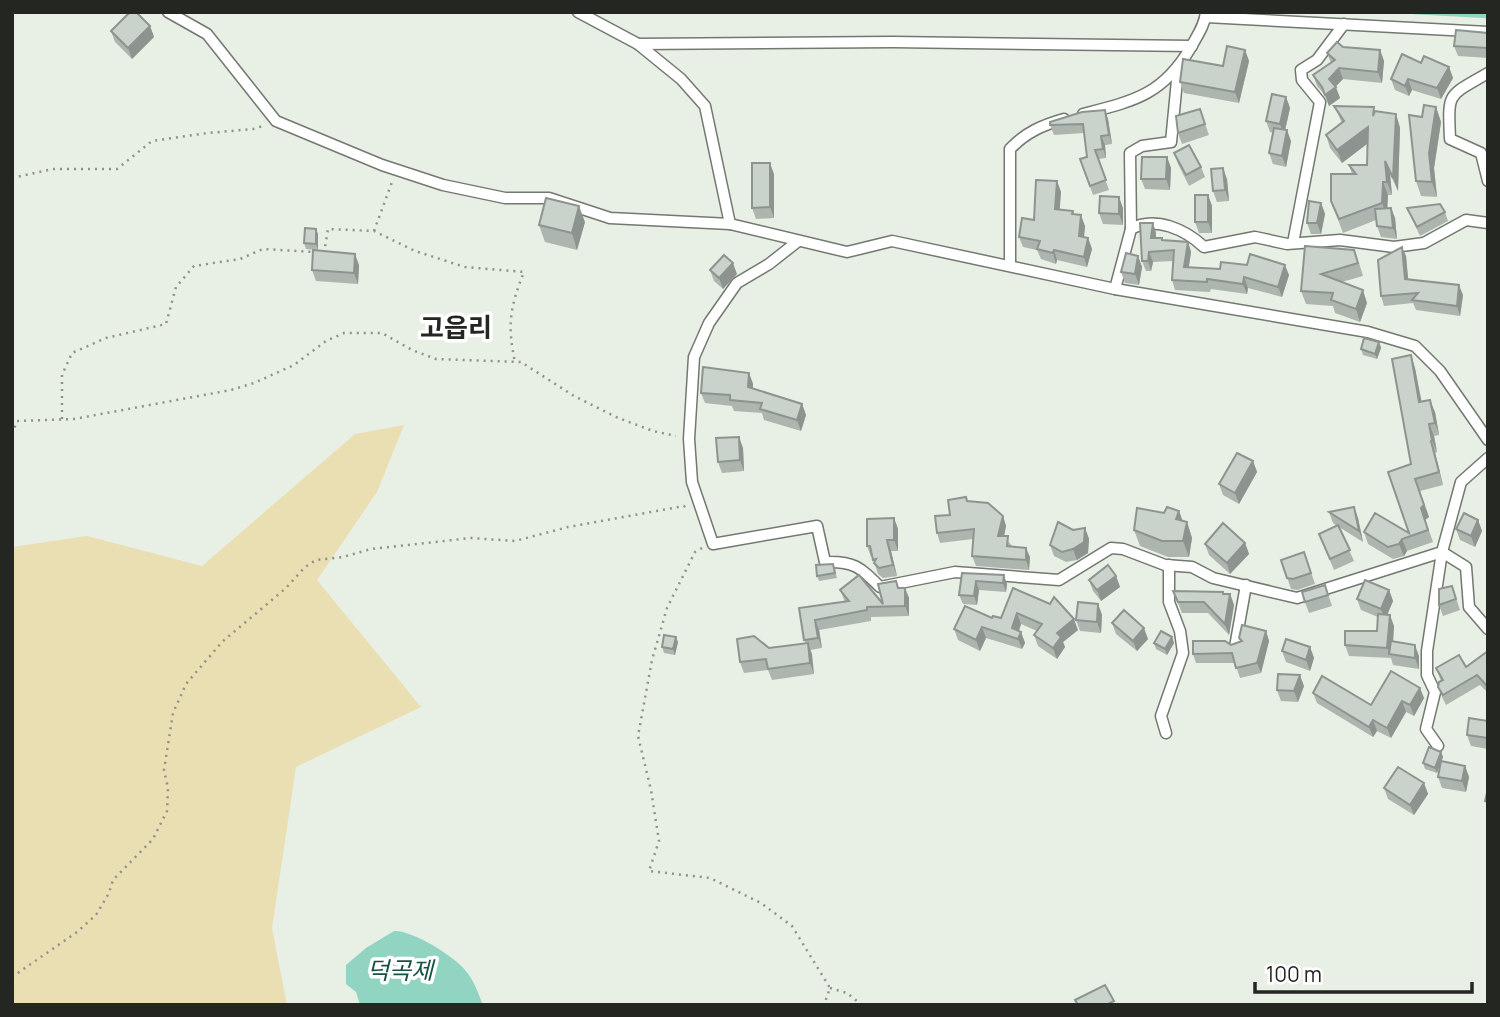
<svg xmlns="http://www.w3.org/2000/svg" width="1500" height="1017" font-family="Manrope,'Noto Sans KR',sans-serif">
<style>
.green{fill:#eadfb3}
.water{fill:#91d4c2}
.lines{fill:none;stroke-linecap:round;stroke-linejoin:round}
.stream{stroke:#91d4c2;stroke-width:4.5}
.street-casing{stroke:#737870;stroke-width:13}
.path{stroke:#8e928b;stroke-width:2.5;stroke-dasharray:2 5;stroke-linecap:butt}
.street{stroke:#fff;stroke-width:10}
.wall{fill:#adb5af}
.shaded-wall{fill:#8d948f}
.building{fill:#c9d3cc;stroke:#8d948f;stroke-width:2}
.labels{text-anchor:middle;dominant-baseline:central;stroke-width:7;stroke-linejoin:round;paint-order:stroke}
.water-label{font-size:24px;font-style:italic;fill:#185043;stroke:#fff}
.quarter-label{font-size:26px;font-weight:bold;fill:#242622;stroke:#fff}
</style>
<rect width="100%" height="100%" fill="#e8efe5"/>
<polygon class="green" points="404,425 377,492 317,580 421,707 296,767 272,928 287,1005 12,1005 12,547 87,536 202,566 355,434"/>
<path class="water" d="M394 931C412 930 454 956 465 970 474 980 478 993 483 1005H360L356 992 346 984V965L366 948Z"/>
<g class="lines">
<polyline class="stream" points="1414,12 1488,16"/>
<defs>
<g id="street">
<polyline points="168,12 207,34 276,121 382,165 443,185 505,198 549,198 610,218 730,224"/>
<polyline points="578,12 638,44 681,79 705,106 730,224 847,252 892,241 1115,289 1368,332 1415,346 1440,371 1488,440"/>
<polyline points="1206,17 1488,32"/>
<polyline points="638,44 893,42 1192,46"/>
<path d="M1488 73C1447 97 1448 91 1450 139L1481 153 1488 181"/>
<path d="M1083 114C1134 101 1163 95 1191 47 1197 36 1205 25 1206 12"/>
<polyline points="1131,229 1130,153 1142,146 1171,142 1178,70"/>
<path d="M797 242 769 264 737 283 709 323 694 357 689 439 692 482 713 544 817 526 825 562C854 561 860 567 880 587L955 572 1059 580 1111 548 1123 549 1165 565 1192 567 1213 578 1297 598 1442 552 1461 482 1488 458"/>
<polyline points="1293,243 1320,102 1302,80 1301,70 1317,60 1344,24"/>
<path d="M1010 265V149C1026 132 1043 125 1064 119"/>
<path d="M1115 289 1131 229C1155 215 1186 230 1204 247L1255 237 1287 244 1340 240 1394 247 1424 243 1466 220 1488 223"/>
<polyline points="1235,647 1246,585"/>
<polyline points="1166,733 1161,716 1183,653 1180,631 1169,602 1169,565"/>
<polyline points="1438,746 1426,729 1435,692 1427,675 1427,651 1442,552 1466,567 1469,607 1488,629"/>
</g>
</defs>
<use href="#street" class="street-casing"/>
<g class="path">
<polyline points="12,178 53,169 117,169 152,141 208,133 253,129 263,126"/>
<polyline points="374,231 392,182"/>
<path d="M324 253 328 229 374 231 415 251 465 267 524 272C510 307 507 325 515 362"/>
<polyline points="62,419 62,375 72,353 106,338 166,324 176,287 194,266 240,259 263,249 314,252"/>
<polyline points="12,434 17,421 74,419 231,390 254,383 294,365 326,341 344,333 382,333 412,350 436,359 521,362 574,396 616,417 653,431 676,436"/>
<polyline points="702,548 695,552 667,608 652,660 638,736 651,790 659,841 649,871 710,878 761,903 792,926 830,988 824,1005"/>
<polyline points="12,977 77,932 96,915 109,893 113,880 153,839 167,811 168,788 164,770 173,713 186,684 222,642 286,588 305,567 316,560 343,557 371,549 471,538 515,541 568,527 684,506 688,511"/>
<polyline points="830,988 847,993 862,1005"/>
</g>
<use href="#street" class="street"/>
</g>
<g class="wall">
<polygon points="150,26 154,37 132,59 115,42 111,31"/>
<polygon points="1488,33 1488,58 1458,56 1454,46"/>
<polygon points="1343,47 1380,50 1384,61 1382,83 1343,79 1335,87 1340,98 1329,106 1325,95 1317,86 1313,75 1331,63 1327,53"/>
<polygon points="1245,50 1249,61 1239,103 1184,93 1180,82 1223,66"/>
<polygon points="1421,63 1449,67 1453,78 1441,99 1412,90 1409,96 1395,90 1391,79"/>
<polygon points="1286,97 1290,108 1285,130 1291,141 1286,167 1273,164 1269,153 1273,133 1270,132 1266,121"/>
<polygon points="1334,106 1396,114 1400,128 1398,191 1390,174 1392,195 1388,195 1387,208 1391,208 1395,218 1397,239 1381,237 1377,226 1376,220 1343,233 1331,201 1352,174 1349,165 1367,165 1367,144 1342,163 1330,148 1326,135 1342,123"/>
<polygon points="1436,107 1441,122 1434,168 1437,197 1421,196 1416,181 1422,117"/>
<polygon points="1200,109 1209,135 1182,144 1178,133"/>
<polygon points="1108,119 1112,144 1105,145 1106,158 1098,159 1109,190 1093,195 1080,159 1087,157 1084,133 1054,135 1050,125"/>
<polygon points="1174,153 1201,167 1205,177 1189,186 1178,164"/>
<polygon points="1167,157 1171,168 1170,190 1145,189 1141,179"/>
<polygon points="774,174 774,218 756,219 752,208"/>
<polygon points="1227,179 1229,201 1217,202 1213,191"/>
<polygon points="1057,181 1061,192 1059,209 1073,211 1074,214 1085,226 1084,237 1088,238 1092,249 1087,267 1057,260 1056,264 1041,259 1037,250 1023,247 1019,237 1034,220"/>
<polygon points="1208,195 1212,206 1212,233 1199,233 1195,222"/>
<polygon points="1321,203 1325,214 1321,234 1311,234 1307,223"/>
<polygon points="1123,208 1123,225 1103,224 1099,213"/>
<polygon points="1407,208 1445,212 1448,221 1420,236"/>
<polygon points="585,222 577,250 545,242 539,225"/>
<polygon points="1153,223 1156,233 1156,238 1162,238 1163,240 1188,242 1191,252 1189,267 1289,275 1282,297 1248,288 1247,294 1211,289 1210,292 1175,290 1172,280 1173,261 1153,262 1151,271 1146,271 1142,261"/>
<polygon points="316,229 318,234 318,250 306,249 304,243"/>
<polygon points="1305,246 1359,263 1363,276 1342,282 1367,303 1360,322 1335,313 1333,306 1306,304 1301,291"/>
<polygon points="1138,256 1142,267 1139,285 1125,283 1121,272"/>
<polygon points="1406,256 1408,279 1463,295 1460,316 1416,310 1413,303 1384,306 1381,296"/>
<polygon points="359,265 358,284 316,281 312,270"/>
<polygon points="710,270 737,274 723,289 714,281"/>
<polygon points="1379,342 1381,348 1377,359 1363,355 1361,349"/>
<polygon points="1411,355 1415,368 1421,402 1435,412 1439,435 1434,436 1437,452 1435,453 1443,485 1420,491 1429,517 1425,520 1433,542 1407,551 1404,556 1393,559 1368,544 1364,532 1409,533 1411,464"/>
<polygon points="749,373 753,384 753,389 802,404 806,415 801,431 764,420 762,413 734,411 732,406 705,403 701,393"/>
<polygon points="743,448 744,471 722,473 718,462"/>
<polygon points="1253,461 1257,472 1239,504 1223,495 1219,484"/>
<polygon points="966,497 967,501 1003,516 1006,526 1004,536 1012,546 1030,557 1029,570 976,566 972,556 973,539 940,543 937,533 950,515"/>
<polygon points="1354,507 1358,518 1363,542 1339,527 1354,561 1334,570 1319,534 1337,526 1333,523 1329,512"/>
<polygon points="1179,511 1182,520 1187,522 1192,538 1189,557 1168,557 1140,546 1134,530"/>
<polygon points="894,518 898,529 898,551 891,551 897,576 883,578 878,574 872,556 871,557 867,546"/>
<polygon points="1478,520 1482,531 1475,547 1460,540 1456,529"/>
<polygon points="1085,528 1089,539 1088,553 1077,560 1066,562 1054,556 1050,545 1073,530"/>
<polygon points="1245,543 1249,554 1230,574 1209,555 1205,544"/>
<polygon points="1304,552 1315,584 1297,590 1291,589 1281,560"/>
<polygon points="835,570 837,578 819,581 817,576"/>
<polygon points="962,573 1007,584 1006,592 979,590 977,605 963,604 959,595"/>
<polygon points="1116,576 1120,587 1101,601 1093,591 1089,580"/>
<polygon points="896,581 899,588 905,588 909,598 909,616 871,617 871,621 819,630 822,648 810,650 814,674 772,680 768,670 744,673 740,662 769,648 805,643 799,608 845,602 840,590 883,604"/>
<polygon points="1325,585 1332,606 1309,613 1305,602"/>
<polygon points="1452,586 1460,610 1443,616 1439,605"/>
<polygon points="1013,588 1078,630 1063,642 1065,647 1057,659 1038,646 1034,635 1037,631 1021,624 1019,631 1021,632 1025,643 1022,649 986,638 980,651 958,640 954,629 992,618 1001,618"/>
<polygon points="1389,590 1393,601 1387,615 1394,626 1393,642 1419,656 1419,669 1393,665 1391,658 1349,656 1345,645 1377,631 1378,617 1361,610 1357,599"/>
<polygon points="1173,591 1223,592 1224,594 1230,594 1234,605 1229,635 1208,613 1182,613"/>
<polygon points="1098,604 1102,615 1101,633 1080,631 1076,620"/>
<polygon points="1112,623 1148,639 1137,651 1116,634"/>
<polygon points="1266,631 1269,641 1261,673 1240,678 1235,663 1196,663 1193,654 1231,645 1240,641 1239,638"/>
<polygon points="1172,637 1174,643 1167,655 1156,649 1154,643"/>
<polygon points="678,642 675,655 664,653 662,647"/>
<polygon points="1310,647 1314,658 1310,671 1286,662 1282,651"/>
<polygon points="1488,651 1488,693 1480,685 1446,705 1442,697 1438,687 1441,681 1436,668 1466,667"/>
<polygon points="1304,686 1298,702 1281,701 1277,690"/>
<polygon points="1313,693 1371,705 1424,698 1414,716 1406,712 1391,738 1377,731 1373,737 1317,703"/>
<polygon points="1488,721 1488,749 1471,746 1467,735"/>
<polygon points="1441,752 1443,757 1441,762 1465,766 1469,777 1466,792 1442,788 1438,777 1440,764 1437,773 1425,769 1423,763"/>
<polygon points="1424,783 1428,794 1414,815 1388,799 1384,788"/>
</g>
<g class="shaded-wall">
<polygon points="150,26 154,37 132,59 128,48"/>
<polygon points="1245,50 1249,61 1239,103 1235,92"/>
<polygon points="1380,50 1384,61 1382,83 1378,72"/>
<polygon points="1449,67 1453,78 1441,99 1437,88"/>
<polygon points="1339,68 1343,79 1334,88 1336,87 1340,98 1329,106 1325,95 1329,79"/>
<polygon points="1408,79 1412,90 1409,96 1405,86"/>
<polygon points="1286,97 1290,108 1284,135 1280,124"/>
<polygon points="1436,107 1441,122 1434,168 1437,197 1432,182 1429,153"/>
<polygon points="1105,110 1108,119 1112,144 1109,135"/>
<polygon points="1396,114 1400,128 1398,191 1393,178"/>
<polygon points="1368,127 1372,140 1342,163 1337,150"/>
<polygon points="1287,130 1291,141 1286,167 1282,156"/>
<polygon points="1101,136 1105,145 1106,158 1103,149"/>
<polygon points="1167,157 1171,168 1170,190 1166,179"/>
<polygon points="1385,161 1390,174 1392,195 1387,182"/>
<polygon points="770,163 774,174 774,218 770,207"/>
<polygon points="1223,168 1227,179 1229,201 1225,190"/>
<polygon points="1057,181 1061,192 1059,219 1055,209"/>
<polygon points="1383,182 1388,195 1387,216 1382,203"/>
<polygon points="1208,195 1212,206 1212,233 1208,222"/>
<polygon points="1119,197 1123,208 1123,225 1119,214"/>
<polygon points="1321,203 1325,214 1321,234 1317,223"/>
<polygon points="579,206 585,222 577,250 572,233"/>
<polygon points="1391,208 1395,218 1397,239 1393,228"/>
<polygon points="1081,215 1085,226 1083,247 1079,236"/>
<polygon points="1153,223 1156,233 1154,248 1151,238"/>
<polygon points="316,229 318,234 318,250 316,244"/>
<polygon points="1088,238 1092,249 1087,267 1084,257"/>
<polygon points="1188,242 1191,252 1187,277 1184,267"/>
<polygon points="1402,247 1406,256 1409,288 1405,279"/>
<polygon points="1054,250 1057,260 1056,264 1053,253"/>
<polygon points="1149,252 1153,262 1151,271 1148,261"/>
<polygon points="355,254 359,265 358,284 354,273"/>
<polygon points="1138,256 1142,267 1139,285 1135,274"/>
<polygon points="733,263 737,274 723,289 719,278"/>
<polygon points="1285,265 1289,275 1282,297 1278,287"/>
<polygon points="1244,277 1248,288 1247,294 1243,284"/>
<polygon points="1459,285 1463,295 1460,316 1457,306"/>
<polygon points="1363,290 1367,303 1360,322 1356,309"/>
<polygon points="1379,342 1381,348 1377,359 1375,354"/>
<polygon points="1411,355 1415,368 1424,414 1419,402"/>
<polygon points="749,373 753,384 752,398 748,387"/>
<polygon points="1430,400 1435,412 1439,435 1435,423"/>
<polygon points="802,404 806,415 801,431 797,420"/>
<polygon points="1429,424 1434,436 1437,452 1432,440"/>
<polygon points="739,437 743,448 744,471 740,460"/>
<polygon points="1431,441 1435,453 1443,485 1439,472"/>
<polygon points="1253,461 1257,472 1239,504 1235,493"/>
<polygon points="1415,479 1429,517 1425,520 1433,542 1421,508"/>
<polygon points="1354,507 1358,518 1363,542 1359,531"/>
<polygon points="1179,511 1185,527 1176,519"/>
<polygon points="1003,516 1006,526 1002,546 998,536"/>
<polygon points="894,518 898,529 898,551 894,540"/>
<polygon points="1478,520 1482,531 1475,547 1471,536"/>
<polygon points="1187,522 1192,538 1189,557 1183,541"/>
<polygon points="1085,528 1089,539 1088,553 1077,560 1073,549"/>
<polygon points="1402,539 1407,551 1404,556 1399,544"/>
<polygon points="887,540 891,551 897,576 893,565"/>
<polygon points="1245,543 1249,554 1230,574 1227,563"/>
<polygon points="1026,548 1030,557 1029,570 1026,560"/>
<polygon points="1004,575 1007,584 1006,592 1003,583"/>
<polygon points="1116,576 1120,587 1101,601 1097,590"/>
<polygon points="976,581 979,590 977,605 974,596"/>
<polygon points="905,588 909,598 909,616 905,606"/>
<polygon points="1389,590 1393,601 1385,620 1381,609"/>
<polygon points="1230,594 1234,605 1229,635 1225,624"/>
<polygon points="1098,604 1102,615 1101,633 1097,622"/>
<polygon points="1017,613 1021,624 1016,639 1012,628"/>
<polygon points="1390,615 1394,626 1392,655 1390,654 1387,648"/>
<polygon points="1074,619 1078,630 1063,642 1065,647 1057,659 1053,648 1057,633"/>
<polygon points="815,620 819,630 822,648 818,638"/>
<polygon points="982,627 986,638 980,651 976,640"/>
<polygon points="1144,628 1148,639 1137,651 1133,641"/>
<polygon points="1266,631 1269,641 1261,673 1257,663"/>
<polygon points="1021,632 1025,643 1022,649 1018,639"/>
<polygon points="676,637 678,642 675,655 673,649"/>
<polygon points="1172,637 1174,643 1167,655 1165,649"/>
<polygon points="808,643 812,654 814,674 810,663"/>
<polygon points="1415,645 1419,656 1419,669 1415,658"/>
<polygon points="1310,647 1314,658 1310,671 1306,660"/>
<polygon points="1300,675 1304,686 1298,702 1294,691"/>
<polygon points="1420,688 1424,698 1414,716 1410,705"/>
<polygon points="1402,701 1406,712 1391,738 1387,728"/>
<polygon points="1373,720 1377,731 1373,737 1369,727"/>
<polygon points="1441,752 1443,757 1437,773 1435,768"/>
<polygon points="1465,766 1469,777 1466,792 1462,781"/>
<polygon points="1424,783 1428,794 1414,815 1410,805"/>
</g>
<g class="building">
<polygon points="130,12 136,12 150,26 128,48 111,31"/>
<polygon points="1456,30 1488,33 1488,48 1454,46"/>
<polygon points="1337,42 1343,47 1380,50 1378,72 1339,68 1329,79 1336,87 1325,95 1322,87 1313,75 1335,60 1327,53"/>
<polygon points="1227,46 1245,50 1235,92 1180,82 1183,59 1223,66"/>
<polygon points="1402,54 1421,63 1424,56 1449,67 1437,88 1408,79 1405,86 1391,79"/>
<polygon points="1272,94 1286,97 1280,124 1266,121"/>
<polygon points="1424,105 1436,107 1429,153 1432,182 1416,181 1409,115 1422,117"/>
<polygon points="1334,106 1374,107 1373,116 1375,111 1396,114 1393,178 1385,161 1387,182 1383,182 1382,203 1339,219 1331,201 1331,174 1356,174 1349,165 1367,165 1368,127 1337,150 1326,135 1344,121"/>
<polygon points="1200,109 1205,124 1178,133 1176,116"/>
<polygon points="1105,110 1109,135 1101,136 1103,149 1095,150 1106,180 1090,186 1080,159 1087,157 1083,124 1050,125 1050,122 1082,112"/>
<polygon points="1274,128 1287,130 1282,156 1269,153"/>
<polygon points="1189,145 1201,167 1186,175 1174,153"/>
<polygon points="1142,157 1167,157 1166,179 1141,179"/>
<polygon points="752,163 770,163 770,207 752,208"/>
<polygon points="1223,168 1225,190 1213,191 1211,169"/>
<polygon points="1036,180 1057,181 1055,209 1073,211 1072,214 1081,215 1079,236 1088,238 1084,257 1054,250 1053,253 1037,249 1040,241 1019,237 1022,218 1034,220"/>
<rect x="1195" y="195" width="13" height="27"/>
<polygon points="1100,196 1119,197 1119,214 1099,213"/>
<polygon points="546,198 579,206 572,233 539,225"/>
<polygon points="1309,201 1321,203 1317,223 1307,223"/>
<polygon points="1440,204 1445,212 1417,227 1407,208"/>
<polygon points="1391,208 1393,228 1377,226 1375,209"/>
<polygon points="1140,223 1153,223 1151,238 1162,238 1162,240 1188,242 1184,267 1220,269 1221,262 1247,265 1250,254 1285,265 1278,287 1244,277 1243,284 1207,279 1207,282 1172,280 1174,250 1149,252 1148,261 1142,261"/>
<polygon points="305,228 316,229 316,244 304,243"/>
<polygon points="1305,246 1354,250 1358,263 1321,274 1363,290 1356,309 1331,300 1333,293 1301,291"/>
<polygon points="1402,247 1405,279 1459,285 1457,306 1412,300 1418,293 1381,296 1378,260"/>
<polygon points="313,250 355,254 354,273 312,270"/>
<polygon points="1126,253 1138,256 1135,274 1121,272"/>
<polygon points="724,255 733,263 719,278 710,270"/>
<polygon points="1364,338 1379,342 1375,354 1361,349"/>
<polygon points="1411,355 1419,402 1430,400 1435,423 1429,424 1432,440 1431,441 1439,472 1415,479 1424,505 1421,508 1428,530 1402,539 1399,544 1388,547 1364,532 1375,513 1409,533 1388,472 1411,464 1392,359"/>
<polygon points="703,367 749,373 748,387 802,404 797,420 760,409 762,403 730,400 730,395 701,393"/>
<polygon points="739,437 740,460 718,462 716,438"/>
<polygon points="1237,453 1253,461 1235,493 1219,484"/>
<polygon points="966,497 967,501 988,503 1003,516 998,536 1008,536 1007,546 1026,548 1026,560 972,556 974,529 937,533 935,516 950,515 948,500"/>
<polygon points="1167,507 1179,511 1176,519 1187,522 1183,541 1162,541 1134,530 1137,508 1164,513"/>
<polygon points="1354,507 1359,531 1329,512"/>
<polygon points="1464,513 1478,520 1471,536 1456,529"/>
<polygon points="894,518 894,540 887,540 893,565 879,568 874,563 876,559 873,560 870,546 867,546 867,519"/>
<polygon points="1058,522 1073,530 1085,528 1084,542 1073,549 1062,552 1050,545"/>
<polygon points="1223,523 1245,543 1227,563 1205,544"/>
<polygon points="1338,525 1350,550 1330,559 1319,534"/>
<polygon points="1304,552 1311,573 1293,579 1287,578 1281,560"/>
<polygon points="833,564 835,573 817,576 816,565"/>
<polygon points="1108,565 1116,576 1097,590 1089,580"/>
<polygon points="962,573 1004,575 1003,583 976,581 974,596 959,595"/>
<polygon points="859,575 883,604 878,584 896,581 898,588 905,588 905,606 867,607 867,610 815,620 818,638 804,640 799,608 849,601 840,590"/>
<polygon points="1365,580 1389,590 1381,609 1357,599"/>
<polygon points="1325,585 1328,595 1305,602 1302,592"/>
<polygon points="1452,586 1456,599 1439,605 1439,589"/>
<polygon points="1013,588 1050,604 1054,597 1074,619 1057,633 1061,637 1053,648 1034,635 1042,624 1017,613 1012,628 1021,632 1018,639 982,627 976,640 954,629 965,606 992,618 993,616 1001,618"/>
<polygon points="1173,591 1223,592 1223,594 1230,594 1225,624 1204,602 1178,602"/>
<polygon points="1078,602 1098,604 1097,622 1076,620"/>
<polygon points="1124,610 1144,628 1133,641 1112,623"/>
<polygon points="1378,614 1390,615 1387,648 1345,645 1345,631 1377,631"/>
<polygon points="1242,625 1266,631 1257,663 1236,668 1232,653 1193,654 1193,641 1225,641 1231,645 1242,641 1239,638"/>
<polygon points="1161,631 1172,637 1165,649 1154,643"/>
<polygon points="664,635 676,637 673,649 662,647"/>
<polygon points="754,636 769,648 808,643 810,663 768,669 766,659 740,662 737,639"/>
<polygon points="1286,639 1310,647 1306,660 1282,651"/>
<polygon points="1391,641 1415,645 1415,658 1389,654"/>
<polygon points="1488,651 1488,687 1477,675 1443,695 1438,687 1439,682 1443,680 1436,668 1459,655 1466,667"/>
<polygon points="1391,671 1420,688 1410,705 1402,701 1387,728 1373,720 1369,727 1313,693 1322,676 1371,705"/>
<polygon points="1278,674 1300,675 1294,691 1277,690"/>
<polygon points="1469,718 1488,721 1488,738 1467,735"/>
<polygon points="1429,747 1441,752 1435,768 1423,763"/>
<polygon points="1441,761 1465,766 1462,781 1438,777"/>
<polygon points="1398,767 1424,783 1410,805 1384,788"/>
<polygon points="1488,789 1488,802 1485,801"/>
<polygon points="1105,985 1114,1001 1106,1005 1078,1005 1075,1000"/>
</g>
<g class="labels">
<g class="water-label">
<text x="400" y="969">덕곡제</text>
</g>
<g class="quarter-label">
<text x="456" y="327">고읍리</text>
</g>
</g>
<rect width="1500" height="1017" fill="none" stroke="#242622" stroke-width="28"/>
<path d="M1255 982v10h217v-10" fill="none" stroke="#242622" stroke-width="3.5"/>
<text x="1266" y="982" font-size="21" fill="#242622" stroke="#ffffff" stroke-width="5" paint-order="stroke">100 m</text>
</svg>
